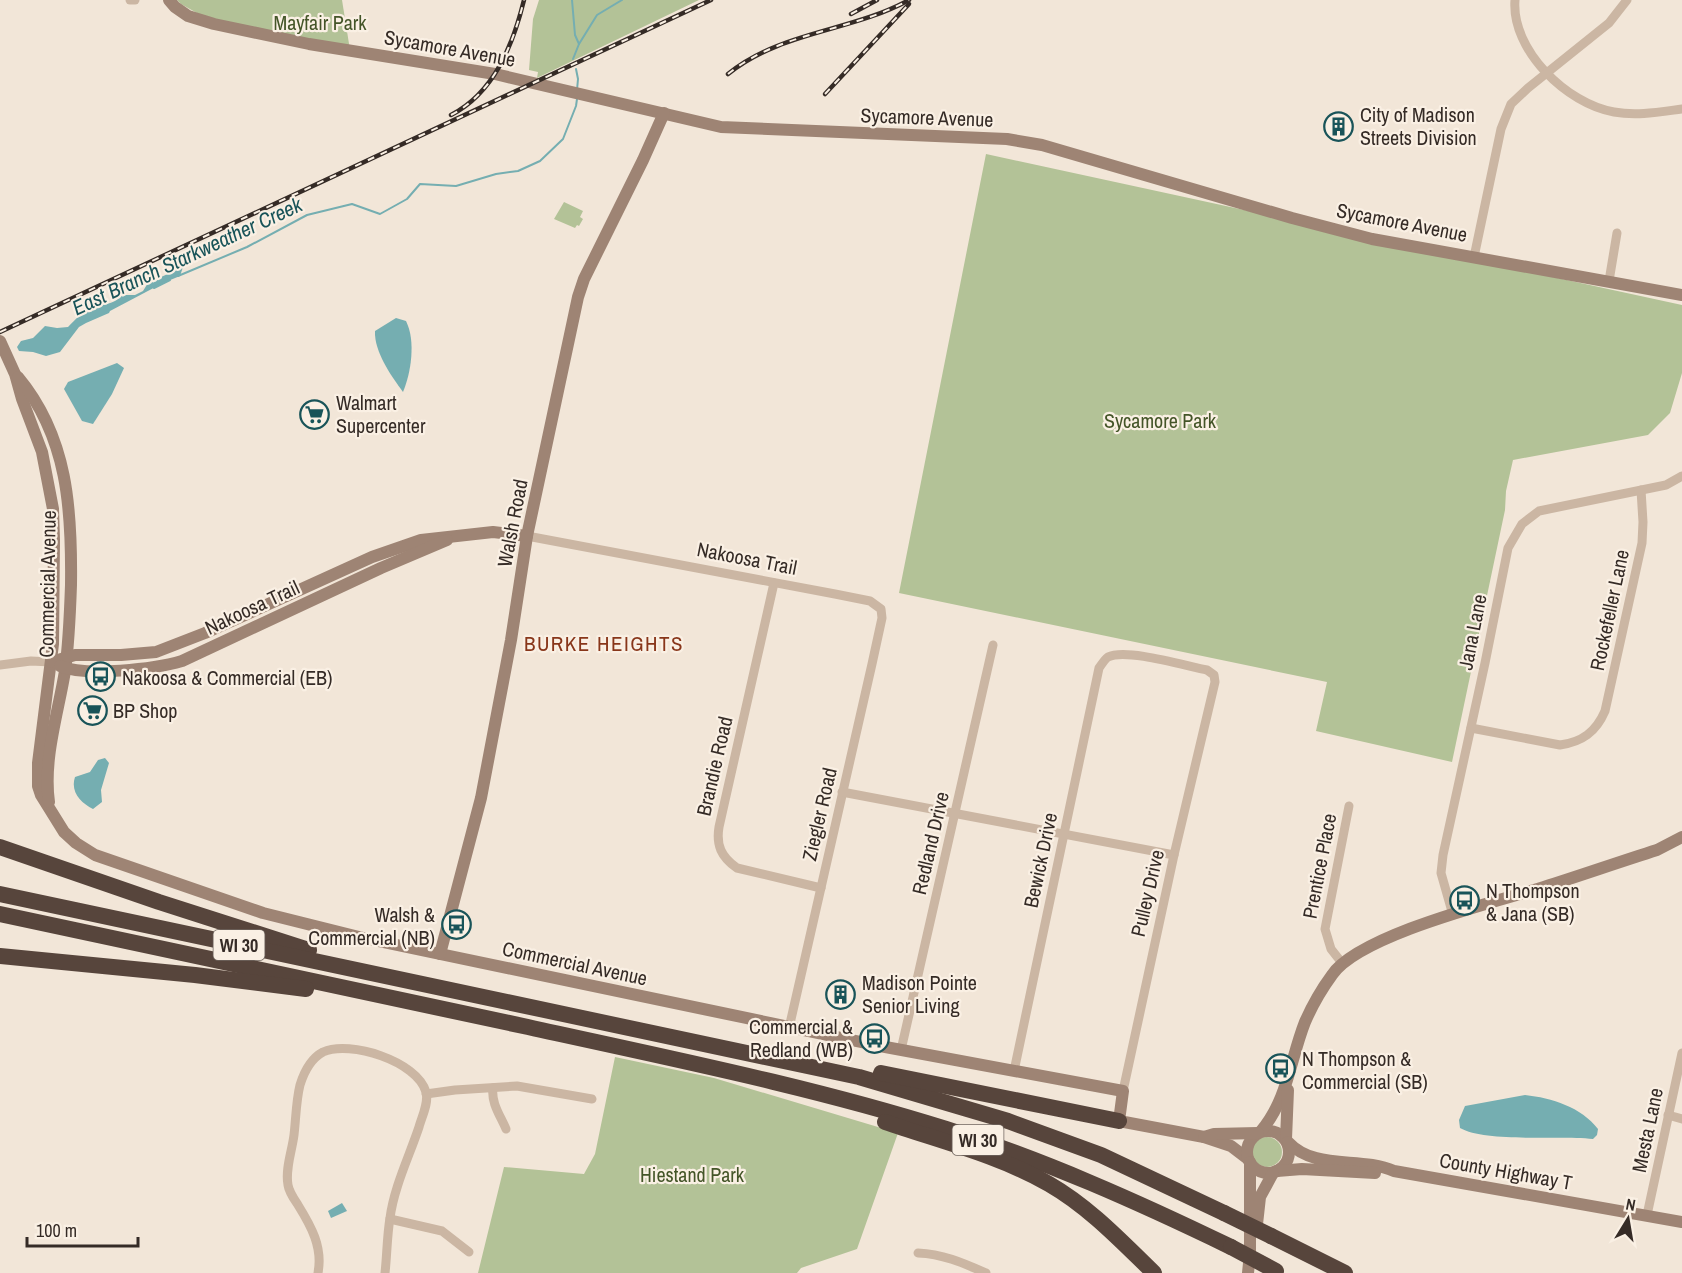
<svg xmlns="http://www.w3.org/2000/svg" width="1682" height="1273" font-family="'Archivo Narrow',sans-serif">
<style>
.green{fill:#b3c297}
.water{fill:#75aeb1}
.lines{fill:none;stroke-linecap:round;stroke-linejoin:round}
.stream{stroke:#75aeb1;stroke-width:2}
.street{stroke:#cbb6a3;stroke-width:9}
.secondary{stroke:#9e8474;stroke-width:12}
.highway{stroke:#57453c;stroke-width:16}
.rail-casing{stroke:#352b26;stroke-width:4.5}
.rail{stroke:#faf0e4;stroke-width:2;stroke-dasharray:7;stroke-linecap:butt}
.highway-bridge{stroke:#57453c;stroke-width:16}
.labels{text-anchor:middle;dominant-baseline:central;stroke-width:4.5;stroke-linejoin:round;paint-order:stroke}
.shield{fill:#faf0e4;stroke:#70665f;stroke-width:1.5}
.shield-label{font-size:18px;font-weight:bold;fill:#352b26}
.park-label{font-size:20px;fill:#445528;stroke:#faf0e4}
.street-label{font-size:20px;fill:#352b26;stroke:#faf0e4}
.poi-label{font-size:20px;fill:#352b26;stroke:#faf0e4;text-anchor:start}
.water-label{font-size:21px;font-style:italic;fill:#195459;stroke:#faf0e4}
.neighbourhood-label{font-size:21px;letter-spacing:1.5px;fill:#88361a;stroke:#faf0e4}
</style>
<rect width="100%" height="100%" fill="#f2e6d8"/>
<g class="green">
<polygon points="177,0 342,0 350,50 204,17 181,4"/>
<polygon points="539,0 699,0 537,78 538,72 529,70 533,19"/>
<polygon points="986,154 1682,305 1682,373 1670,413 1648,435 1513,460 1506,491 1505,510 1452,762 1316,731 1327,682 899,593"/>
<polygon points="564,202 583,211 580,217 583,219 579,226 577,225 575,228 554,219"/>
<polygon points="615,1057 714,1078 898,1133 857,1249 801,1268 797,1273 478,1273 504,1167 584,1174 595,1154"/>
<circle cx="1267" cy="1152" r="15"/>
</g>
<g class="water">
<path d="M183 267 180 276 163 283 110 311 109 313 86 323 79 327 60 352 46 356 33 352 19 351 17 347 21 341 33 338 45 326 57 328 68 327C76 319 82 312 91 308 105 302 111 307 122 295H135L143 291 148 283Z"/>
<path d="M396 318 406 321C416 341 411 373 403 392 392 377 374 352 375 331Z"/>
<polygon points="117,363 124,368 112,394 93,424 82,421 64,389 68,382"/>
<path d="M105 758 109 763 101 790 102 802 93 809C81 803 70 792 75 777L90 772 98 760Z"/>
<path d="M1525 1095C1552 1098 1581 1107 1598 1129L1597 1135 1593 1139C1560 1135 1486 1143 1460 1128L1459 1120 1465 1106Z"/>
<polygon points="342,1203 347,1211 331,1218 328,1211"/>
</g>
<g class="lines">
<g class="stream">
<polyline points="572,0 575,35 579,44"/>
<polyline points="573,59 579,44 597,15 622,0"/>
<polyline points="576,69 578,79 577,90"/>
<polyline points="178,276 247,247 307,215 352,204 380,214 407,199 420,184 456,186 496,174 518,171 540,161 563,139 576,106 577,99"/>
<polyline points="154,288 170,280"/>
</g>
<g class="street">
<polyline points="130,0 135,0"/>
<path d="M1515 0C1511 50 1567 104 1614 112 1637 116 1659 112 1682 109"/>
<polyline points="1474,257 1501,129 1511,104 1528,88 1609,23 1627,0"/>
<polyline points="1609,281 1617,233"/>
<polyline points="527,536 835,594 870,601 881,609 882,618 872,664 789,1028"/>
<path d="M774 583 719 827C716 845 721 857 737 868L821 888"/>
<polyline points="0,665 31,661 51,662"/>
<path d="M1471 728 1560 745C1582 742 1596 732 1605 711L1642 543 1643 522 1641 490"/>
<polyline points="842,792 1174,855"/>
<polyline points="1453,915 1441,873 1443,855 1485,663 1508,548 1522,524 1539,511 1666,485 1682,476"/>
<polyline points="1342,963 1331,949 1325,929 1349,806"/>
<polyline points="901,1050 993,645"/>
<path d="M1014 1071 1099 668C1102 664 1104 660 1108 657 1126 648 1186 666 1207 670L1214 675 1215 682 1174 855 1123 1091"/>
<path d="M493 1088C491 1103 500 1115 506 1129"/>
<polyline points="426,1094 455,1090 517,1086 592,1099"/>
<polyline points="1668,1115 1682,1119"/>
<polyline points="1647,1215 1682,1053"/>
<polyline points="390,1219 442,1231 469,1252"/>
<path d="M918 1253C943 1254 963 1263 986 1273"/>
<path d="M318 1273C323 1247 311 1226 298 1205 294 1199 289 1192 288 1185 285 1169 292 1151 294 1135 296 1118 296 1101 300 1085 304 1072 310 1059 323 1052 350 1040 417 1061 426 1092 429 1103 422 1116 419 1127 409 1157 394 1187 390 1218 387 1236 387 1255 385 1273"/>
</g>
<g class="secondary">
<polyline points="169,0 175,7 188,16 214,24 309,44 495,74 721,127 1007,139 1042,145 1292,218 1372,239 1682,295"/>
<polyline points="0,341 15,374 22,399 42,452 53,509 54,540 53,644 38,763 38,786 41,795 64,832 76,843 95,855 263,913 359,937 880,1046 1123,1091 1119,1121 1204,1137 1231,1146 1248,1159"/>
<path d="M18 377C68 437 72 510 71 585 70 614 69 642 65 671 58 714 43 759 49 802"/>
<polyline points="51,662 75,655 121,655 156,652 205,633 372,557 421,540 493,532 527,536"/>
<path d="M60 666C86 677 155 669 182 661L381 568 447 540"/>
<polyline points="440,954 481,798 511,640 527,536 578,297 584,279 643,160 664,113"/>
<circle cx="1268" cy="1152" r="21"/>
<path d="M1261 1131C1288 1099 1290 1060 1305 1022 1312 1006 1321 990 1332 975 1359 935 1495 902 1544 887 1582 875 1619 862 1657 850L1682 837"/>
<polyline points="1204,1137 1214,1134 1258,1133"/>
<polyline points="1286,1139 1288,1090"/>
<path d="M1288 1142C1315 1171 1360 1156 1394 1171L1682 1222"/>
<polyline points="1277,1171 1302,1169 1375,1173"/>
<polyline points="1257,1224 1260,1197 1273,1173"/>
<polyline points="1248,1273 1250,1253 1250,1162"/>
</g>
<g class="highway">
<polyline points="0,847 159,902 309,950"/>
<polyline points="0,894 859,1077 1008,1121 1101,1155 1224,1213"/>
<path d="M0 914C176 950 352 988 528 1027 668 1058 809 1086 946 1129 1044 1160 1138 1202 1231 1247"/>
<polyline points="0,956 195,975 306,989"/>
<polyline points="881,1073 1119,1121"/>
<path d="M885 1122C940 1141 998 1155 1049 1184 1089 1207 1121 1241 1154 1273"/>
<polyline points="1271,1236 1345,1273"/>
</g>
<defs>
<g id="rail">
<polyline points="851,14 877,0"/>
<path d="M728 74C781 31 851 32 909 0"/>
<polyline points="825,94 909,4"/>
<path d="M451 115C494 93 513 45 524 0"/>
<polyline points="0,332 711,0"/>
</g>
</defs>
<use href="#rail" class="rail-casing"/>
<use href="#rail" class="rail"/>
<g class="highway-bridge">
<polyline points="1224,1213 1271,1236"/>
<polyline points="1231,1247 1276,1271"/>
</g>
</g>
<defs>
<symbol id="building-ring" viewBox="-11 -11 22 22"><circle r="9.5" fill="#faf0e4" stroke="#195459" stroke-width="1.5"/><path d="M-4-6H4V6H1V3H-1V6H-4ZM-2.5-4.3h1.7v1.8h-1.7ZM.8-4.3h1.7v1.8H.8ZM-2.5-1h1.7V.8h-1.7ZM.8-1h1.7V.8H.8Z" fill="#195459"/></symbol>
<symbol id="supermarket-ring" viewBox="-11 -11 22 22"><circle r="9.5" fill="#faf0e4" stroke="#195459" stroke-width="1.5"/><path d="M-6-5.5h2.5l.6 2H6L4.5 2H-2.5L-4.4-4H-6ZM-1.5 3.2a1.3 1.3 0 1 0 .1 0ZM3 3.2a1.3 1.3 0 1 0 .1 0Z" fill="#195459"/></symbol>
<symbol id="bus-ring" viewBox="-11 -11 22 22"><circle r="9.5" fill="#faf0e4" stroke="#195459" stroke-width="1.5"/><path d="M-5-6H5V4H4V6H2V4H-2V6H-4V4H-5ZM-3.5-4V0h7V-4ZM-3.5 1.2v1.5H-2V1.2ZM2 1.2v1.5H3.5V1.2Z" fill="#195459"/></symbol>
</defs>
<g fill-rule="evenodd">
<use href="#building-ring" x="1322" y="110" width="33" height="33"/>
<use href="#supermarket-ring" x="298" y="398" width="33" height="33"/>
<use href="#bus-ring" x="84" y="660" width="33" height="33"/>
<use href="#supermarket-ring" x="76" y="694" width="33" height="33"/>
<use href="#bus-ring" x="1448" y="884" width="33" height="33"/>
<use href="#bus-ring" x="440" y="908" width="33" height="33"/>
<use href="#building-ring" x="824" y="978" width="33" height="33"/>
<use href="#bus-ring" x="858" y="1022" width="33" height="33"/>
<use href="#bus-ring" x="1264" y="1052" width="33" height="33"/>
</g>
<g class="labels">
<g class="shield">
<rect x="213.5" y="930" width="51" height="30" rx="4.5"/>
<rect x="952.5" y="1125" width="51" height="30" rx="4.5"/>
</g>
<g class="shield-label">
<text x="239" y="945">WI 30</text>
<text x="978" y="1140">WI 30</text>
</g>
<g class="park-label">
<text x="320" y="22">Mayfair Park</text>
<text x="1160" y="420">Sycamore Park</text>
<text x="692" y="1174">Hiestand Park</text>
</g>
<g class="street-label">
<text transform="translate(450 48) rotate(10)">Sycamore Avenue</text>
<text transform="translate(927 117) rotate(2)">Sycamore Avenue</text>
<text transform="translate(1402 222) rotate(11)">Sycamore Avenue</text>
<text transform="translate(512 523) rotate(-79)">Walsh Road</text>
<text transform="translate(747 558) rotate(11)">Nakoosa Trail</text>
<text transform="translate(47 584) rotate(-89)">Commercial Avenue</text>
<text transform="translate(252 607) rotate(-25)">Nakoosa Trail</text>
<text transform="translate(1609 610) rotate(-78)">Rockefeller Lane</text>
<text transform="translate(1472 632) rotate(-79)">Jana Lane</text>
<text transform="translate(714 766) rotate(-77)">Brandie Road</text>
<text transform="translate(819 814) rotate(-77)">Ziegler Road</text>
<text transform="translate(930 843) rotate(-77)">Redland Drive</text>
<text transform="translate(1040 860) rotate(-78)">Bewick Drive</text>
<text transform="translate(1319 866) rotate(-79)">Prentice Place</text>
<text transform="translate(1147 893) rotate(-77)">Pulley Drive</text>
<text transform="translate(575 963) rotate(12)">Commercial Avenue</text>
<text transform="translate(1647 1130) rotate(-78)">Mesta Lane</text>
<text transform="translate(1506 1171) rotate(10)">County Highway T</text>
</g>
<g class="poi-label">
<text x="1360" y="114">City of Madison<tspan x="1360" dy="23">Streets Division</tspan></text>
<text x="336" y="402">Walmart<tspan x="336" dy="23">Supercenter</tspan></text>
<text x="122" y="677">Nakoosa &amp; Commercial (EB)</text>
<text x="113" y="710">BP Shop</text>
<text x="1486" y="890">N Thompson<tspan x="1486" dy="23">&amp; Jana (SB)</tspan></text>
<text x="435" y="914" text-anchor="end">Walsh &amp;<tspan x="435" dy="23">Commercial (NB)</tspan></text>
<text x="862" y="982">Madison Pointe<tspan x="862" dy="23">Senior Living</tspan></text>
<text x="853" y="1026" text-anchor="end">Commercial &amp;<tspan x="853" dy="23">Redland (WB)</tspan></text>
<text x="1302" y="1058">N Thompson &amp;<tspan x="1302" dy="23">Commercial (SB)</tspan></text>
</g>
<g class="water-label">
<text transform="translate(187 256) rotate(-25)">East Branch Starkweather Creek</text>
</g>
<g class="neighbourhood-label">
<text x="604" y="643">BURKE HEIGHTS</text>
</g>
</g>
<g transform="translate(1628 1219) rotate(11)" stroke="#faf0e4" stroke-width="4.5" paint-order="stroke">
<path d="M0-4.5L10 22L0 15L-10 22Z" fill="#352b26"/>
<text y="-9" font-size="16" font-weight="bold" text-anchor="middle" fill="#352b26">N</text>
</g>
<path d="M27 1237v9h111v-9" fill="none" stroke="#352b26" stroke-width="3"/>
<text x="36" y="1237" font-size="18" fill="#352b26" stroke="#faf0e4" stroke-width="4.5" paint-order="stroke">100 m</text>
</svg>
